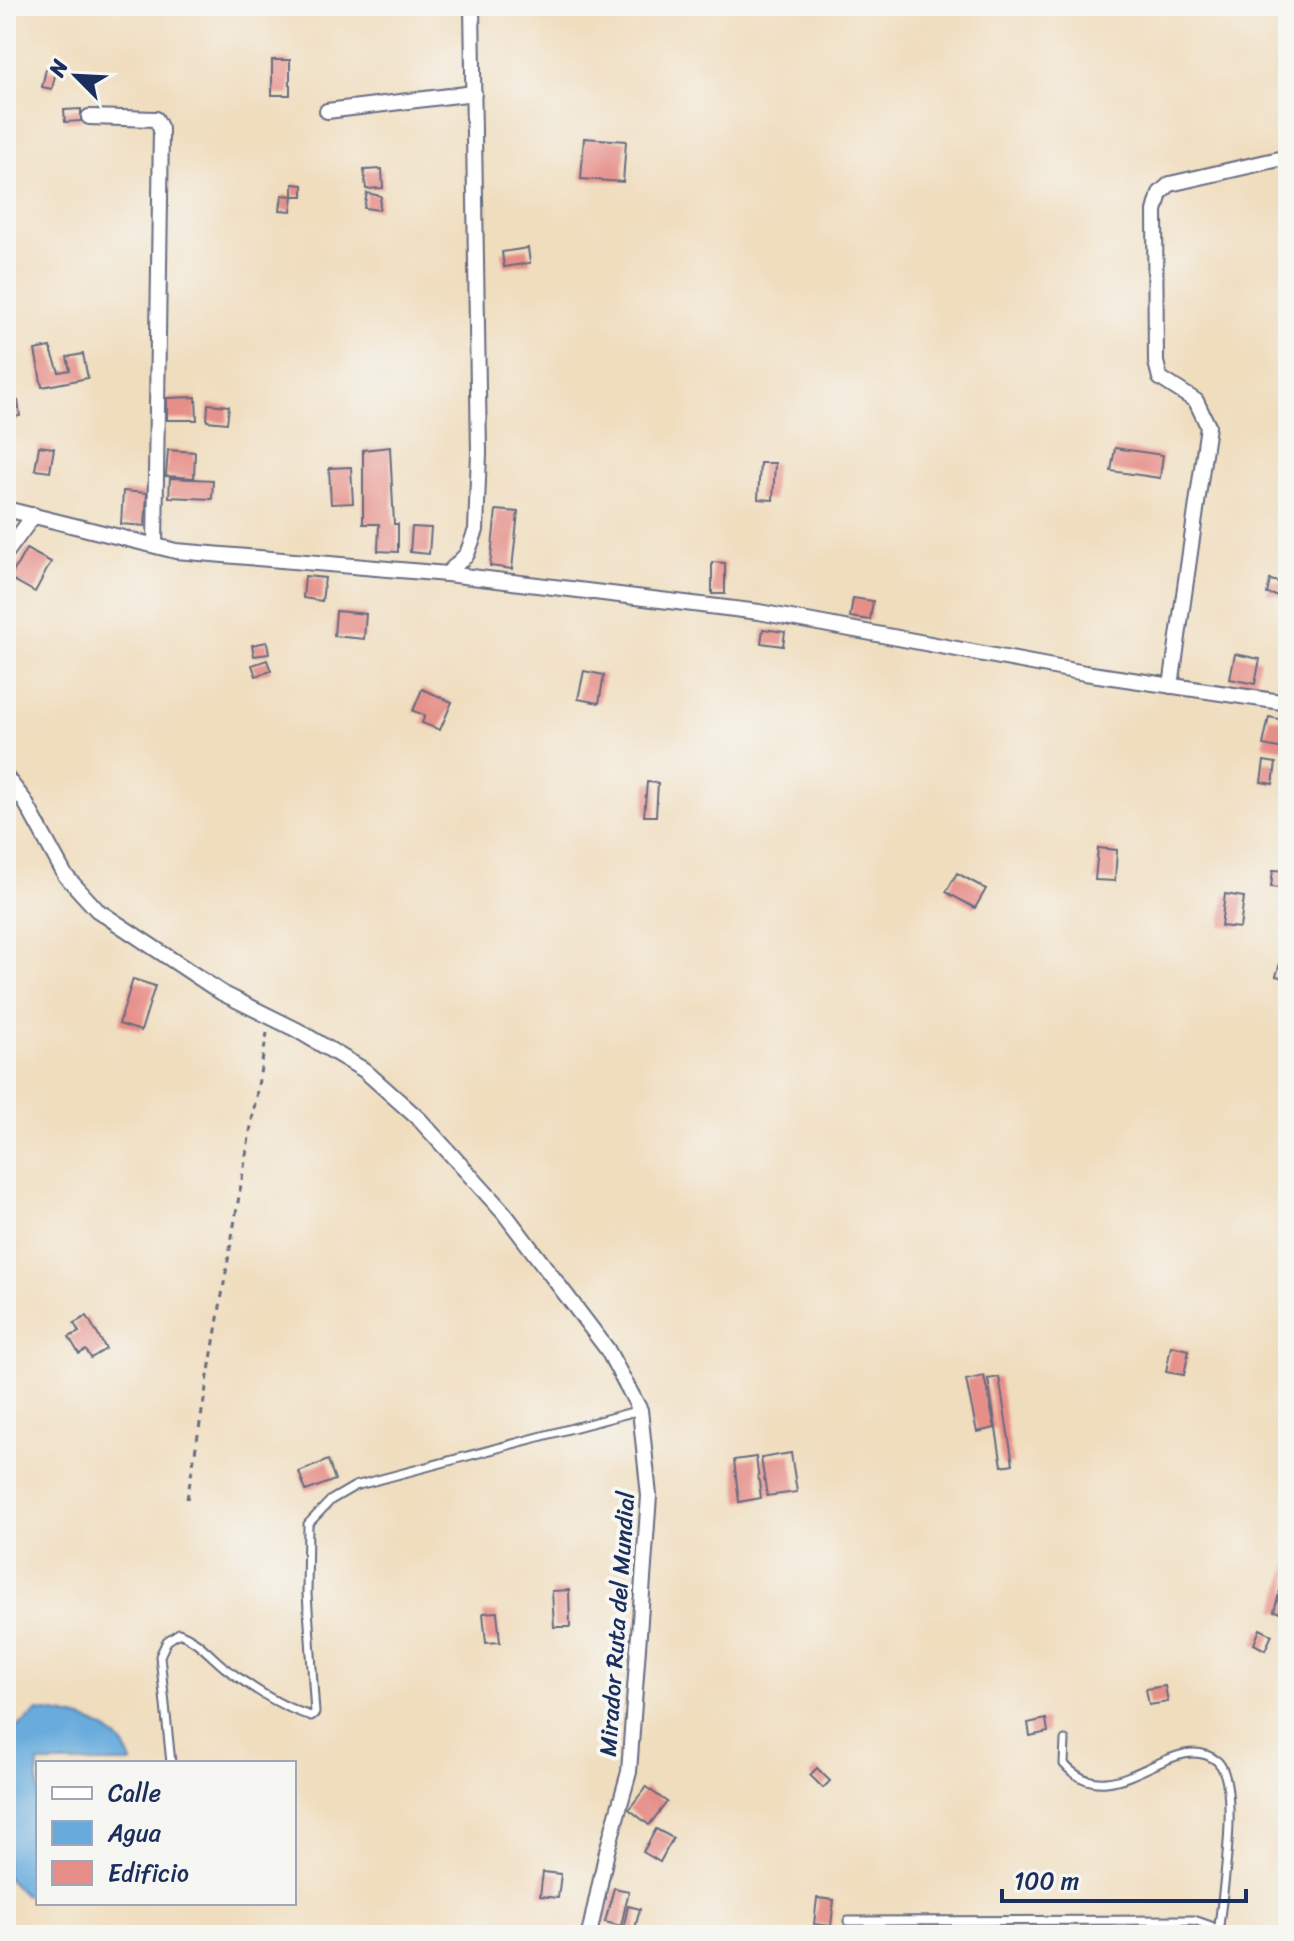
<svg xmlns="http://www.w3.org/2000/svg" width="1294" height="1941" font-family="Sriracha,sans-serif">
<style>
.water{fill:#67abdc;stroke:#416d9d;stroke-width:2}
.building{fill:#e68e88}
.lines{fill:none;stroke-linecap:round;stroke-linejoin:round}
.lane-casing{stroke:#666c80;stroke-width:11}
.street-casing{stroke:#666c80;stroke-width:18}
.path{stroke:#666c80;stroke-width:3;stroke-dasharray:6 6;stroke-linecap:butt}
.lane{stroke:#fff;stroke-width:7}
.street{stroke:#fff;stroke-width:14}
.labels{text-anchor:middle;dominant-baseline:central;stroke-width:8;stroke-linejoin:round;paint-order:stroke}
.street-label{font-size:24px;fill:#1b2f5e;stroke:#f6f6f2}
</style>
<rect width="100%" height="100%" fill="#f6f6f2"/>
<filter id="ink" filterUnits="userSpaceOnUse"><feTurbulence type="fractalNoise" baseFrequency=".0125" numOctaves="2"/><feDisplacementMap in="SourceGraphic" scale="16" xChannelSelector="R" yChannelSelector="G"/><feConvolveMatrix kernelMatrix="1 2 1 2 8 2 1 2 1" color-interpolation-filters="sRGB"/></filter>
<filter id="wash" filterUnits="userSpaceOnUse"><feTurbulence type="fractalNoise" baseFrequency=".006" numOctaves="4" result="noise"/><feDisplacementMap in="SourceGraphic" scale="32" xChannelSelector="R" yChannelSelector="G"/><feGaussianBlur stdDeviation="1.8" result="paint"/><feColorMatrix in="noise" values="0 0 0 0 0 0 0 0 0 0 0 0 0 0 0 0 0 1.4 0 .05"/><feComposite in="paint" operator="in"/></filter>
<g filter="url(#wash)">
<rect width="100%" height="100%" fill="#f0ddbe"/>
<path class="water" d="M38 1711C75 1715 119 1723 132 1763H38V1894L24 1895 6 1876V1736Z"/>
<g id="blocks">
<g class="building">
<rect x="272" y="60" width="18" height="35"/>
<polygon points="46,69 56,71 52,89 42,87"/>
<polygon points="81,109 81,121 65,122 64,110"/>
<polygon points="584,138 626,141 623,182 581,179"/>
<polygon points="382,169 383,188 366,189 364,170"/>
<polygon points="293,184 303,185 303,196 293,196 291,211 280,210 282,195 293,196"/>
<polygon points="367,193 381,196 379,210 364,208"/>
<polygon points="528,248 530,263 504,267 502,252"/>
<polygon points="50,347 59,372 70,370 67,357 83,354 88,378 42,387 35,350"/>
<polygon points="196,397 197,420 167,420 167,398"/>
<polygon points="18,401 20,416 6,418 6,403"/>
<polygon points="208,404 229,406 227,423 207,421"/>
<polygon points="39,446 54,448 50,472 35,470"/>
<polygon points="390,447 394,524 398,524 398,552 378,551 379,524 363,524 363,450"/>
<polygon points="1115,448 1163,455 1160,478 1111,471"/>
<polygon points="168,450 195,452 194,478 166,476"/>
<polygon points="760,463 775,463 773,500 758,499"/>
<polygon points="351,467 353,503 331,504 329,468"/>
<polygon points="170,478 213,480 212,499 169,497"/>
<polygon points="123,491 147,493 145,526 121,524"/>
<polygon points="496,510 518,512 512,569 490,566"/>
<polygon points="412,527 431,528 429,554 410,552"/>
<polygon points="26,549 51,562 35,592 10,578"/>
<polygon points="712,562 725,563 725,594 712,594"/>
<polygon points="305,576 325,578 322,601 303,598"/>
<polygon points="1270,580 1284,583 1281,596 1267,594"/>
<polygon points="853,598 873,601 870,620 850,617"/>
<polygon points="336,611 366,614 364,639 334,636"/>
<polygon points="763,629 785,632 783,646 761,643"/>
<polygon points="267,642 269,654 254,656 252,645"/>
<polygon points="1235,654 1260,659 1255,684 1230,679"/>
<polygon points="267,660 271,671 256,676 252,665"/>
<polygon points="584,671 604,675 599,703 578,699"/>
<polygon points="422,689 452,702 440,730 422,723 425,715 413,711"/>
<polygon points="1269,717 1288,721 1284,749 1263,745"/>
<polygon points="1264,761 1276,763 1273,784 1261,782"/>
<polygon points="647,782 658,783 656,816 644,816"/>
<polygon points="1098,848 1117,850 1115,881 1095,880"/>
<polygon points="1273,870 1288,871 1288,889 1271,887"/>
<polygon points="957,873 986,889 975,908 946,892"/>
<polygon points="1225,894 1244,897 1240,928 1221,926"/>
<polygon points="1282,957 1288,959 1288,979 1276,976"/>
<polygon points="133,979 155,986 141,1031 119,1024"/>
<polygon points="87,1316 106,1349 91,1358 86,1350 79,1354 69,1337 79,1332 74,1323"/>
<polygon points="1171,1346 1189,1350 1184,1375 1166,1372"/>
<polygon points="984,1376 995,1428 977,1432 966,1380"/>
<polygon points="999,1377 1013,1464 1002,1466 988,1379"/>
<polygon points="791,1453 797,1492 767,1496 761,1458"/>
<polygon points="756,1457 761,1498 739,1502 734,1460"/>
<polygon points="328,1460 335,1480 306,1491 299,1472"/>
<polygon points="1288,1562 1288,1614 1274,1611"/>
<polygon points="569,1590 570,1627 554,1627 552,1591"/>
<polygon points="497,1612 500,1642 486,1643 483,1613"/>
<polygon points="1260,1629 1272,1635 1265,1650 1254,1644"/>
<polygon points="1165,1686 1168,1702 1149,1705 1146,1689"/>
<polygon points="1046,1719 1048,1732 1030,1736 1028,1723"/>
<polygon points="817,1768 830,1781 823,1788 810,1775"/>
<polygon points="646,1787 667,1802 649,1825 629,1809"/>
<polygon points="656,1829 673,1838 660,1862 643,1852"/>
<polygon points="543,1872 561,1874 558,1898 540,1896"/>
<polygon points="614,1888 629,1891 621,1926 605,1922"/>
<polygon points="817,1898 834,1900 831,1926 814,1924"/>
<polygon points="628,1906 640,1909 634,1932 623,1930"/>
</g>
</g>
</g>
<g filter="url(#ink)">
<use href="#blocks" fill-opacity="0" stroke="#666c80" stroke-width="2"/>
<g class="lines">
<defs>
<g id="lane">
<path d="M1065 1740 1064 1764C1114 1820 1173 1726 1217 1761 1242 1783 1221 1901 1218 1935"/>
<path d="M171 1763 160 1656 167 1641 179 1633C198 1640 209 1655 224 1667 249 1686 281 1707 311 1716L315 1713 307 1594 308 1524 331 1500 355 1486 640 1410"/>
<polyline points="848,1921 1194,1920 1211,1926 1218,1935"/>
</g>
<g id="street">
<polyline points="327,111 474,93"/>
<polyline points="89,117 156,119 161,129 155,545"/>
<polyline points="6,509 176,551 447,574 759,612 1085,673 1288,703"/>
<polyline points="6,553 34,515"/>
<polyline points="447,574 467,554 476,530 479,453 472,6"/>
<polyline points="1171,686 1208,426 1196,401 1160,378 1156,362 1155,211 1160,193 1170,184 1288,157"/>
<polyline points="6,777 24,800 65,875 97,910 222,993 297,1030 364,1070 420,1120 504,1213 607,1349 640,1410 649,1496 629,1772 607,1851 589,1935"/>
</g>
</defs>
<use href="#lane" class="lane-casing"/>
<use href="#street" class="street-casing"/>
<polyline class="path" points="187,1499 267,1033"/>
<use href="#lane" class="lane"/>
<use href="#street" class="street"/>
</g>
</g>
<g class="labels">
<g class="street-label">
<text transform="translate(617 1624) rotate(-86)">Mirador Ruta del Mundial</text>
</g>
</g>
<rect width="1294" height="1941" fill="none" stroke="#f6f6f2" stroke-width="32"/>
<rect x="36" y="1761" width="260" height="144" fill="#f6f6f2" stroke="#9ea6b7" stroke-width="2"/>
<rect x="52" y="1787" width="40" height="12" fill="#ffffff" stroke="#9ea6b7" stroke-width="2"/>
<text x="108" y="1801" font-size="24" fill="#1b2f5e">Calle</text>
<rect x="52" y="1821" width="40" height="24" fill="#67abdc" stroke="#9ea6b7" stroke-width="2"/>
<text x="108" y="1841" font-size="24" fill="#1b2f5e">Agua</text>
<rect x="52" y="1861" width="40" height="24" fill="#e68e88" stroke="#9ea6b7" stroke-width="2"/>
<text x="108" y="1881" font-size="24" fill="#1b2f5e">Edificio</text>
<g transform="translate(76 76) rotate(294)" stroke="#f6f6f2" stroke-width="6" paint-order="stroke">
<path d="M0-6L14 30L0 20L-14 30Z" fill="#1b2f5e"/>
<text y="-12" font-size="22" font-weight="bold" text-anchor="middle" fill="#1b2f5e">N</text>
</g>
<path d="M1002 1889v12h244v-12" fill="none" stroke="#1b2f5e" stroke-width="4"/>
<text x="1014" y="1889" font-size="24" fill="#1b2f5e" stroke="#f6f6f2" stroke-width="6" paint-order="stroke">100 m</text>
</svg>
